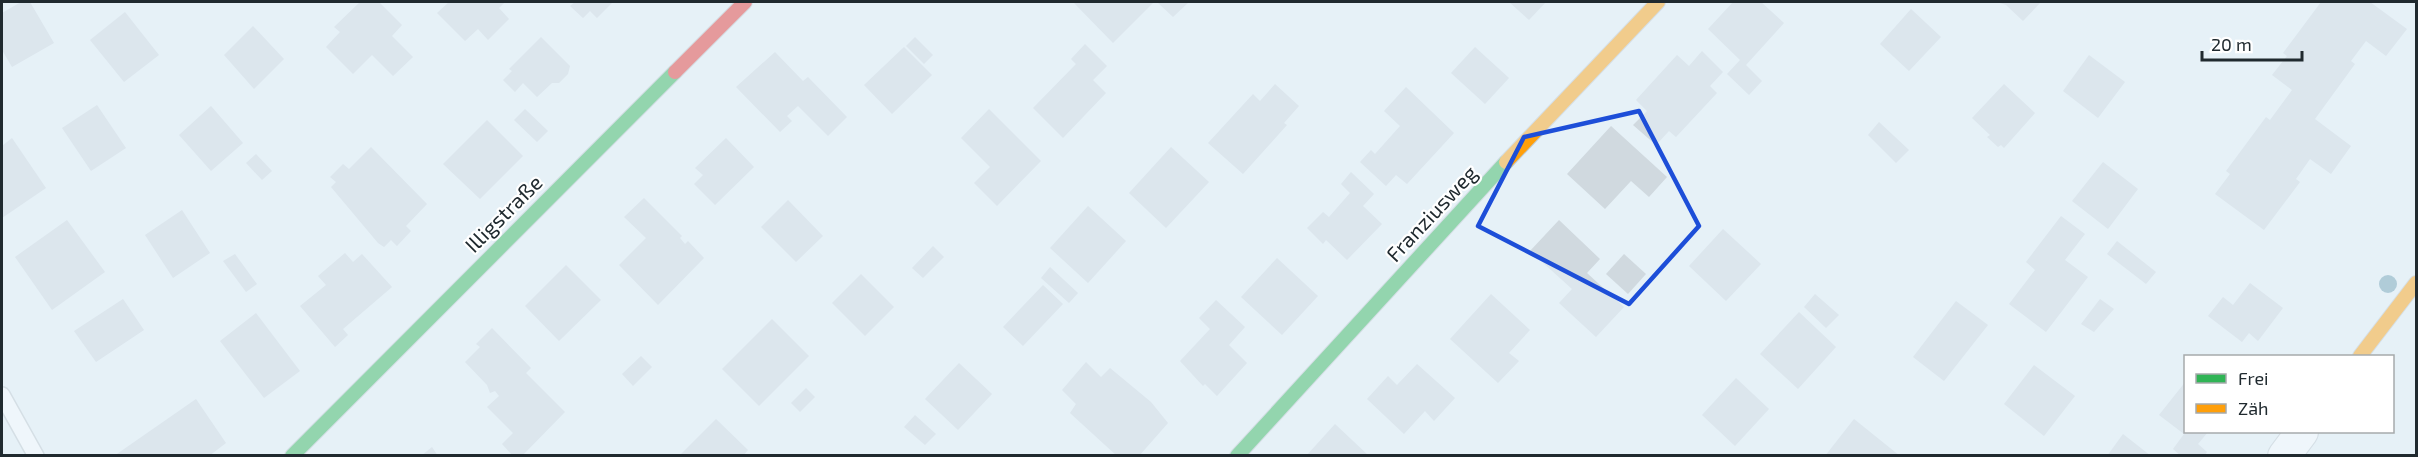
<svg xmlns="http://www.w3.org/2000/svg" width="2418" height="457" font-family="'Exo 2',sans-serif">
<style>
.building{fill:#d0d9df}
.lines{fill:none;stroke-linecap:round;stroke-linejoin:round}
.lane-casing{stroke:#c1cacf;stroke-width:18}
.street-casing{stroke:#c1cacf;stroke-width:34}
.fast-casing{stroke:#c1cacf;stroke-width:16}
.slow-casing{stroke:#c1cacf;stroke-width:16}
.jam-casing{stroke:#c1cacf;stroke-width:16}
.lane{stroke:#fbfdfe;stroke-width:15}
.street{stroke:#fbfdfe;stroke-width:32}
.fast{stroke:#30b455;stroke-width:14}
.slow{stroke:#ff9f0a;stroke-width:14}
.jam{stroke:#e5322d;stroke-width:14}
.tree{fill:#6fa0b2}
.marked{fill:none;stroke:#1d4ed8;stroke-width:4.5;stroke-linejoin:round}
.labels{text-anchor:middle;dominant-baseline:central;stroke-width:4.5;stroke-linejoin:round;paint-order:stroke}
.street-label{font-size:21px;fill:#202a2f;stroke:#fff}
</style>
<rect width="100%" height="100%" fill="#e6f1f7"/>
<g class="building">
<polygon points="21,2 30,2 54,43 12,67 2,50 2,13"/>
<polygon points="360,2 379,2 402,25 392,36 413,57 393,76 372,55 353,74 326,47 340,32 334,27"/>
<polygon points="449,2 505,2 499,8 509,19 488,40 478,29 465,41 437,13"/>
<polygon points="575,2 613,2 597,18 590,11 583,18 570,6"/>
<polygon points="1076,2 1154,2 1113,43 1074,3"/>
<polygon points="1157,2 1189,2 1173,17"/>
<polygon points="1509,2 1546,2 1529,20"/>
<polygon points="1733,2 1761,2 1784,23 1746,65 1762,81 1749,95 1727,74 1740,60 1708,29"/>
<polygon points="1997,2 2041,2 2023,21 2006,5"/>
<polygon points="2321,2 2370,2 2407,29 2386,56 2366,41 2351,61 2355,64 2315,119 2351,146 2331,174 2310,159 2296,179 2300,182 2264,230 2215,194 2230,174 2226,171 2266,117 2270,120 2292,90 2272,75 2287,56 2283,53"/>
<polygon points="1911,9 1941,37 1909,71 1880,44"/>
<polygon points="125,12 159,55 124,82 90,40"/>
<polygon points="253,26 284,59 254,89 224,55"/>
<polygon points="541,37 570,66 568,74 559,83 552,83 537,97 523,83 515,92 503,80 512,71 509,69"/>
<polygon points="915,37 933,55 924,64 906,46"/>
<polygon points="1085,44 1107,66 1093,80 1106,93 1063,138 1033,108 1076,64 1071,59"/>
<polygon points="904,47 932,75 892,114 864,85"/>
<polygon points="1475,47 1509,78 1485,104 1451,73"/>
<polygon points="1702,51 1723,72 1710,86 1717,93 1676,137 1669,131 1656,145 1633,125 1647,111 1636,100 1677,55 1689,66"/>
<polygon points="775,52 803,81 808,77 847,117 828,136 798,106 787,116 792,121 780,132 736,87"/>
<polygon points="2089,55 2125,82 2098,118 2063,91"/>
<polygon points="1275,84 1299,106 1284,123 1287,125 1243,174 1208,143 1253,94 1260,101"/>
<polygon points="2004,84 2035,113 2004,148 2001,145 1998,147 1987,137 1990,135 1972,118"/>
<polygon points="1406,87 1454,133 1407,184 1396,175 1386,186 1360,162 1371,150 1375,154 1400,126 1384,111"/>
<polygon points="97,105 126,148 91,171 62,128"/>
<polygon points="211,106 243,143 211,171 179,135"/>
<polygon points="525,109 548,131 537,142 514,120"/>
<polygon points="989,109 1041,161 997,206 974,183 990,167 961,138"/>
<polygon points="487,120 523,156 480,199 443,164"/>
<polygon points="1879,122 1909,150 1896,163 1868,135"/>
<polygon points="1611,126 1667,177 1649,197 1631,181 1605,209 1567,174"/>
<polygon points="12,138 46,188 2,218 2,146"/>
<polygon points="726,138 754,167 715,205 694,184 703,175 695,168"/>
<polygon points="371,147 427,204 406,226 411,231 397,246 391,240 384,247 378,243 331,187 336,182 330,177 343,164 349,169"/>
<polygon points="1171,147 1209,182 1166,228 1129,193"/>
<polygon points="256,154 272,171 262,180 246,163"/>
<polygon points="2103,162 2138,189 2108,229 2072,201"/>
<polygon points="1351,172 1374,194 1363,206 1382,224 1347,260 1326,240 1323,244 1307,228 1323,212 1329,217 1350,193 1341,184"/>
<polygon points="644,198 682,236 680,238 685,244 688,241 704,258 658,305 619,265 646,238 624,217"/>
<polygon points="788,200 823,236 796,262 761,227"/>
<polygon points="1088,206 1126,241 1088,283 1050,248"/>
<polygon points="182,210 210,253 173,278 145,235"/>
<polygon points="2061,216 2085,234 2065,260 2088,277 2046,332 2009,304 2035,270 2026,262"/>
<polygon points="67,220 105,272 52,310 15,257"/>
<polygon points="1559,220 1600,259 1587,273 1624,307 1596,337 1559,303 1572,289 1530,251"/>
<polygon points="1723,229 1761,264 1726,301 1689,266"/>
<polygon points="2117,241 2156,272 2146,284 2107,254"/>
<polygon points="933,246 944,257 923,278 912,268"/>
<polygon points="345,253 353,262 362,254 392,287 343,329 348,335 335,347 300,306 326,285 318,276"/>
<polygon points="235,254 257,284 246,292 223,261"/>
<polygon points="1624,254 1646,274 1628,294 1606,274"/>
<polygon points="1277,258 1318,296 1282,335 1241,297"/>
<polygon points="566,265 601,300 559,341 525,306"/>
<polygon points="1050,267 1078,293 1069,303 1041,278"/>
<polygon points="861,274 894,307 865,336 832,303"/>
<polygon points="2250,283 2283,308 2258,341 2249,333 2242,342 2208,316 2223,297 2233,305"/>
<polygon points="1043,285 1063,304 1023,346 1003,327"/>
<polygon points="1491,294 1530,330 1509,353 1519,361 1498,383 1450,339"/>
<polygon points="1815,294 1839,315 1826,328 1804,307"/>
<polygon points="123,299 144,330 96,362 74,331"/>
<polygon points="2100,299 2114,309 2094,332 2081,324"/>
<polygon points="1216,300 1245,327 1229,345 1247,363 1217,396 1205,384 1203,386 1180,361 1210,329 1199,318"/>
<polygon points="1956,301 1988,325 1944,381 1913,357"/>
<polygon points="1799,312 1836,347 1798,389 1760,354"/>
<polygon points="256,313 300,371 264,398 220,341"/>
<polygon points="772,319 809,356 759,406 722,369"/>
<polygon points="492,328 531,368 526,373 565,412 522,456 513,456 502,444 513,433 487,407 499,396 495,391 490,393 487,385 465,362 480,347 476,344"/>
<polygon points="641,356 652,367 633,386 622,374"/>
<polygon points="1086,362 1101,377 1110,368 1151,402 1168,423 1139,456 1117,456 1070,413 1076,404 1062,390"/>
<polygon points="959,363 992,394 958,430 925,399"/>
<polygon points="1417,364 1455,398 1434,421 1425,411 1404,434 1367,399 1388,376 1397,385"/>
<polygon points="2034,365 2075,396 2044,436 2004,404"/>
<polygon points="1736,378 1769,409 1735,446 1702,415"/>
<polygon points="2186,381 2186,432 2208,432 2198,444 2207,452 2204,456 2181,456 2173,449 2184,434 2159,415"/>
<polygon points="806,388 815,397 800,412 791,403"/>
<polygon points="196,399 226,443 209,456 114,456"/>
<polygon points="915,415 936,434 925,445 904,427"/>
<polygon points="716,419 748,450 743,456 679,456"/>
<polygon points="1854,419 1900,456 1825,456"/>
<polygon points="1335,424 1369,456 1306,456"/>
<polygon points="2123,434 2151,456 2107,456"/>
<polygon points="432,447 438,456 421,456"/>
</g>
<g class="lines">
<defs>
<polyline id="lane" points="2,395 36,456"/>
<polyline id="street" points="2284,456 2302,432"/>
<g id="fast">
<polyline points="292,456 675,72"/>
<polyline points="1237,456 1506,162"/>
</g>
<g id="slow">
<polyline points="1506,162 1658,2"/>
<polyline points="2360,356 2416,283"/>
</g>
<polyline id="jam" points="675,72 745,2"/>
</defs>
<use href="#lane" class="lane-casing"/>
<use href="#street" class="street-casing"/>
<use href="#fast" class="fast-casing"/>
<use href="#slow" class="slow-casing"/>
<use href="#jam" class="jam-casing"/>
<use href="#lane" class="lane"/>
<use href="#street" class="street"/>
<use href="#fast" class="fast"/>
<use href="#slow" class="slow"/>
<use href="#jam" class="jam"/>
</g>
<circle class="tree" cx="2388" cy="284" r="9"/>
<path d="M0 0H2418V457H0ZM1639 111 1699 226 1629 304 1478 226 1524 137Z" fill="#e6f1f7" fill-opacity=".55" fill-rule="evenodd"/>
<path class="marked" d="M1639 111 1699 226 1629 304 1478 226 1524 137Z"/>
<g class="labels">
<g class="street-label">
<text transform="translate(503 213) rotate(-45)">Illigstraße</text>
<text transform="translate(1431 213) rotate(-47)">Franziusweg</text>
</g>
</g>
<rect width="2418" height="457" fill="none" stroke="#202a2f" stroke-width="6"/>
<rect x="2184" y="355" width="210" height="78" fill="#ffffff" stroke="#a6aaac" stroke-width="1.5"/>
<rect x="2196" y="374" width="30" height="9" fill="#30b455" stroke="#a6aaac" stroke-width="1.5"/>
<text x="2238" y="385" font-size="18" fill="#202a2f">Frei</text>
<rect x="2196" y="404" width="30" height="9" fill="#ff9f0a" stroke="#a6aaac" stroke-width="1.5"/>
<text x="2238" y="415" font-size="18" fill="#202a2f">Zäh</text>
<path d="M2202 51v9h100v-9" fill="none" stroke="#202a2f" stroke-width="3"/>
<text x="2211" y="51" font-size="18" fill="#202a2f" stroke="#ffffff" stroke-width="4.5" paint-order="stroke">20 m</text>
</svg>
